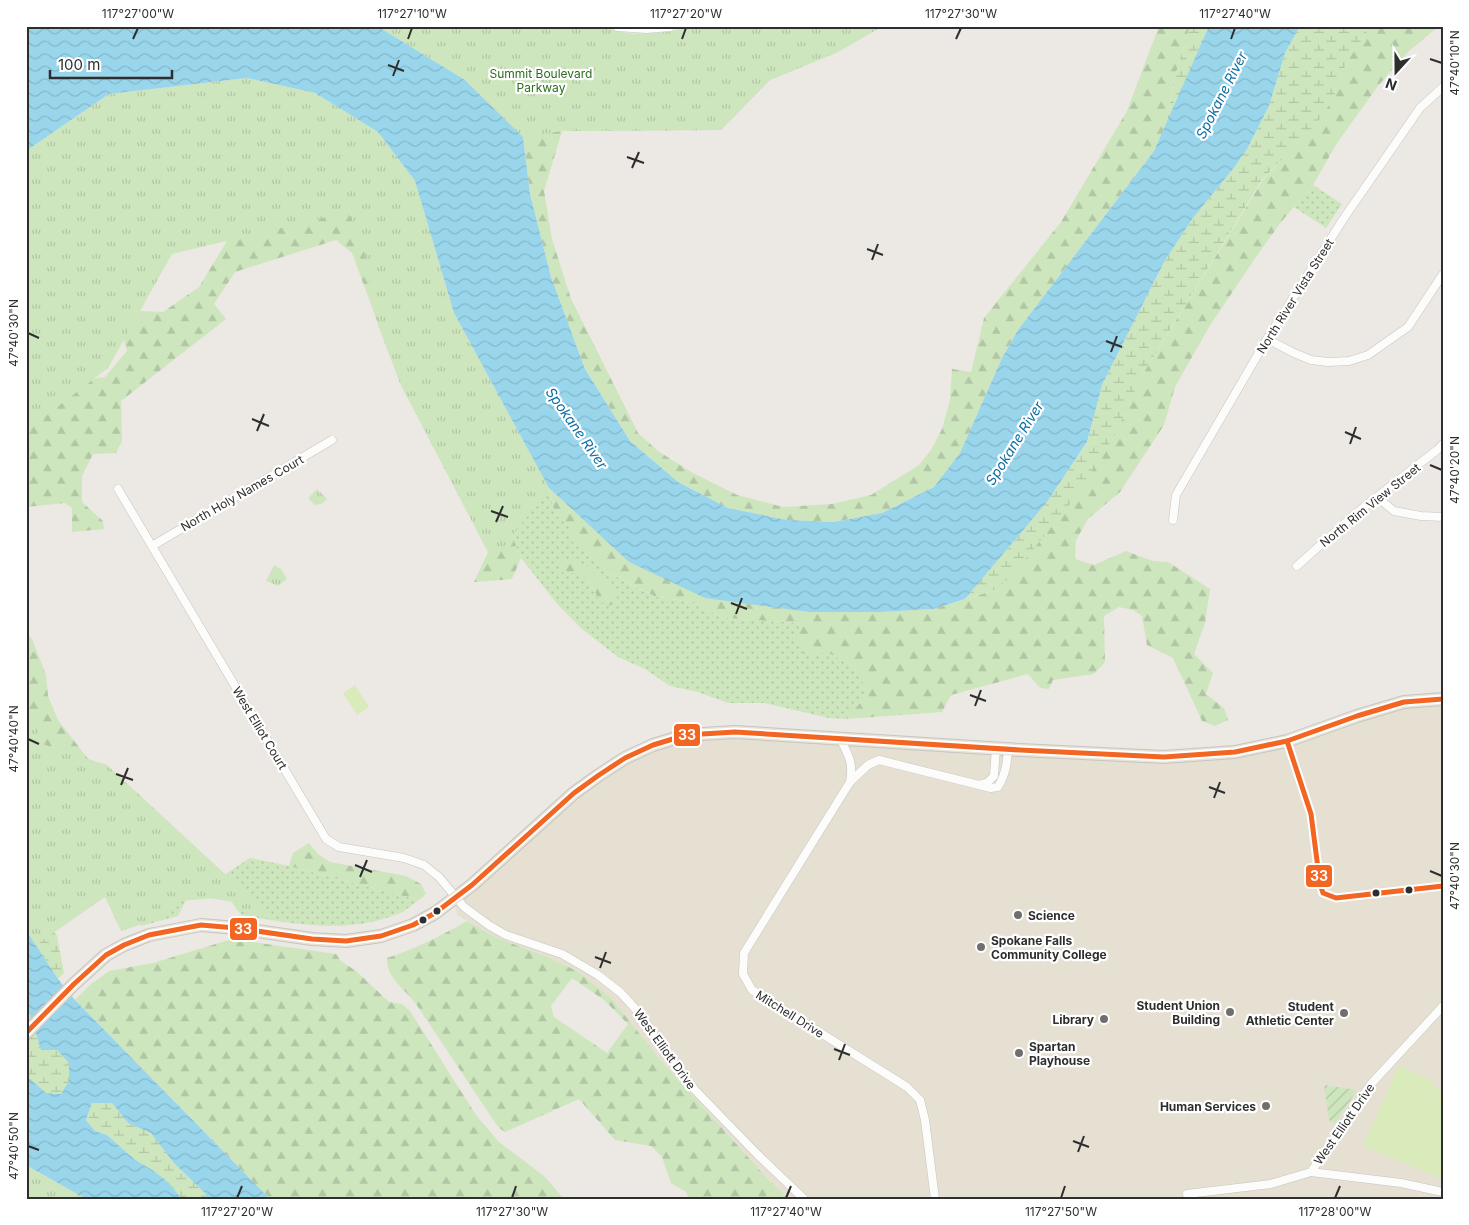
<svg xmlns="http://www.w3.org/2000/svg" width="1469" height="1225" font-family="Inter,sans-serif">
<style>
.education{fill:#e6e0d3}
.grass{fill:url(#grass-dots);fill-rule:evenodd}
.forest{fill:url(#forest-firs);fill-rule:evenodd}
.wetland{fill:url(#wetland-marsh)}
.park{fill:url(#park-tufts)}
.garden{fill:url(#garden-furrows)}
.pitch{fill:#d9eabb}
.water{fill:url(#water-waves)}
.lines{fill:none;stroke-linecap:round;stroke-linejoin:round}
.minor-casing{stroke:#c5c4c5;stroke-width:9}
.tertiary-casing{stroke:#c5c4c5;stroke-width:11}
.primary-casing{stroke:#c6c5c4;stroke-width:14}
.minor{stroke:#fcfcfb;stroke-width:8}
.tertiary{stroke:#fcfcfb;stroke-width:10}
.primary{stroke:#e8e4d6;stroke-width:12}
.bus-1-casing{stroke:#fff;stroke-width:9}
.bus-1{stroke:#f26522;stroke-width:5}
.ticks{fill:none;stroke:#2e2e2e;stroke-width:2}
.bus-dot{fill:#2e2e2e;stroke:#fff;stroke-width:2}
.poi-dot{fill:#706f6e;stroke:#fff;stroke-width:2}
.labels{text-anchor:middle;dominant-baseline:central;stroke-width:4.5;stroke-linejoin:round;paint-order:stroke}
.park-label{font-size:12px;fill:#2c6e1b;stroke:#fff}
.street-label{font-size:12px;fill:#2e2e2e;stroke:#fff}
.poi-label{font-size:12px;font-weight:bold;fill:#2e2e2e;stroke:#fff;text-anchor:end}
.water-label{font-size:14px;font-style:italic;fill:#0d6fa3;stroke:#fff}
.line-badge{stroke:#fff;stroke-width:2}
.badge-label{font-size:14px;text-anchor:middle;font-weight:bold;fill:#fff}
.neatline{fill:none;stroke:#2e2e2e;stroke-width:2}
.ticks-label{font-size:12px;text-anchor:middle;fill:#2e2e2e}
</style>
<defs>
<pattern id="grass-dots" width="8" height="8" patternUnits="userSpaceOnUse" patternTransform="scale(1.25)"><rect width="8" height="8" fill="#cee6be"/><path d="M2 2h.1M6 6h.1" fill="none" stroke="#b1c6a4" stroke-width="1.8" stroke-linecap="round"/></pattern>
<pattern id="forest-firs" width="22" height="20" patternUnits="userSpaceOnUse" patternTransform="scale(1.25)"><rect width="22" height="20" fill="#cee6be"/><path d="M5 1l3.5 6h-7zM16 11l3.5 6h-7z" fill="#b1c6a4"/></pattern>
<pattern id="wetland-marsh" width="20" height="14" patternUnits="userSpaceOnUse" patternTransform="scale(1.25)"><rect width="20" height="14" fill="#cee6be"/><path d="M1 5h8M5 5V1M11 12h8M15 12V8" fill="none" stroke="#b1c6a4"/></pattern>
<pattern id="park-tufts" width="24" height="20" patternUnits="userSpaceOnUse" patternTransform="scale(1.25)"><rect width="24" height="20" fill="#cee6be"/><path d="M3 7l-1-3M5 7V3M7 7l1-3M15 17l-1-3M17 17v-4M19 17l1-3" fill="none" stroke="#b1c6a4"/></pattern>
<pattern id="garden-furrows" width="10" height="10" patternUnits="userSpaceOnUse" patternTransform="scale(1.25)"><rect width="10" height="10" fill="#cee6be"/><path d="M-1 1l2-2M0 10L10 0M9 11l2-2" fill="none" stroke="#b1c6a4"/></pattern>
<pattern id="water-waves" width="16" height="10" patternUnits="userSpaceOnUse" patternTransform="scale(1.25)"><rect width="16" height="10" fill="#99d6ec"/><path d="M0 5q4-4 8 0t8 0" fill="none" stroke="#84b8cb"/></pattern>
</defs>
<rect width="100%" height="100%" fill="#ece8e4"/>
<polygon class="education" points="1443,699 1443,1199 789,1199 767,1178 658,1057 611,998 577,971 545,956 495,937 457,915 455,904 599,775 686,735 964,747 1235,752 1357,716"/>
<g class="grass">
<polygon points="1313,185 1342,204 1326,228 1294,207"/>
<path d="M530 453 549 488 555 514 569 527 572 541 606 571 653 596 701 604 716 615 727 618 798 623 829 653 855 667 868 694 846 719 829 718 764 703H728L698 692 670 686 645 669 618 657 582 629 558 605 521 558 513 538 519 515ZM589 567 600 602 591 583 578 573 561 572Z"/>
<path d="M26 764 224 875 250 858 289 866 419 900C413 904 407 910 400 913 349 935 293 924 241 915L232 901 207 898 186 900 178 916 141 926Z"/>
</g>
<g class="forest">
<polygon points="721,26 883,26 838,52 770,80 721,130 562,131 544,191 552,239 571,299 638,433 658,451 691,472 737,495 783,507 832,504 871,495 919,465 931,450 942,429 950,400 952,369 971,372 984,318 1061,222 1127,111 1159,26 1190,26 1173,83 1167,123 1154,151 1018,330 1002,358 960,453 934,487 882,513 834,522 787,520 728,508 678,482 630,441 585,369 551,277 530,194 523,137 487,101 499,83 581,43"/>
<polygon points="1371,26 1439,26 1409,51 1378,86 1337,143 1313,185 1281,222 1256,257 1209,327 1175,387 1164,425 1120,492 1088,519 1076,540 1075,559 1094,565 1126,551 1153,561 1168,562 1210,589 1205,623 1194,654 1213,673 1206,694 1224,708 1228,720 1215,726 1202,721 1173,658 1147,645 1142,616 1133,610 1119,607 1104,616 1105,662 1094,674 1053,680 1049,689 1040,688 1028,674 951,695 942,712 846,719 868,694 855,667 829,653 805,654 797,644 796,635 801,626 798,623 727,618 716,615 701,604 654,596 606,571 572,541 569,527 555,514 549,488 629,562 809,612 881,612 933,609 992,591 1115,435 1141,377 1263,180 1315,125 1333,99 1347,61"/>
<polygon points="315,93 519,515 513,538 521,558 512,579 474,582 488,552 400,383 352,253 336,240 235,272 214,304 226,319 121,401 122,441 116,453 93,454 82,476 82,502 103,521 104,529 72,532 72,508 65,503 26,507 26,380 62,383 105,377 127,351 120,327 125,314 140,311 163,312 199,287 241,218 26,151"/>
<path d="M562 561C587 559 600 577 616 593L617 601 609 606 599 601 591 583 578 573 561 572 558 566Z"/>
<polygon points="26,633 32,639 46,675 48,696 58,720 112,790 26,764"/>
<polygon points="309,843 318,854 330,862 406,876 421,884 426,894 419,900 289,866 293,853"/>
<path d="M467 921 495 937 545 956 577 971 611 998 658 1057 767 1178 789 1199H689L686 1192 671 1183 662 1157 651 1146 615 1140 579 1099 505 1132 498 1127 416 1004C405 989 386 978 387 958 415 949 441 936 467 921ZM572 978 604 1000 628 1024 607 1053 554 1017 551 1006Z"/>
<polygon points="232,939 336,954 341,961 356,971 389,1002 402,1004 410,1011 476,1115 499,1142 544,1176 564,1199 270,1199 75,1000 90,985 109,971 153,963"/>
</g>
<g class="wetland">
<polygon points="1190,26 1209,26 1167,123 1173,83"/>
<polygon points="1300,26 1371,26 1347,61 1333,99 1315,126 1262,180 1141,377 1115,435 1071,503 1010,578 992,591 965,599 1047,502 1087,443 1102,385 1164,262 1193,218 1233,169 1247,149 1269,106 1285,53"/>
<polygon points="26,891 57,936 64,973 58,979 26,930"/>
<polygon points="26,1008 31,1017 69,1063 69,1081 61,1094 46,1093 26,1075"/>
<polygon points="92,1103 112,1103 128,1123 151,1133 206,1194 205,1199 182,1199 168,1182 154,1171 134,1159 107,1135 95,1131 86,1120"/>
</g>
<g class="park">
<polygon points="377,26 593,26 633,34 668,32 695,26 883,26 838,52 770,80 721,130 562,131 523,137 465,80"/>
<polygon points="247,78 315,93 378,132 415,181 454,313 549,488 499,553 488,552 400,383 378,325 363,244 348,212 172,254 108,368 26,431 26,151 109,94"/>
<polygon points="317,489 327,499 321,504 315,505 308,498"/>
<polygon points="274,565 281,569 287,579 278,586 266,581"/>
<polygon points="26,700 42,744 107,765 275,920 237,910 232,902 212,898 182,901 161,918 121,931 105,897 36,945 26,930"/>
<polygon points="26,1165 79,1195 88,1199 26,1199"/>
</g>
<polygon class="garden" points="1324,1085 1357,1090 1335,1124 1329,1120"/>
<g class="pitch">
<polygon points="355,685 369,707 357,715 343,693"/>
<polygon points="1399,1065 1431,1081 1443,1096 1443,1179 1363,1146"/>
</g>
<g class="water">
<polygon points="26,26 377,26 465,80 523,137 530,194 551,277 585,369 630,441 678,482 728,508 787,520 834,522 882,513 934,487 960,453 1002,358 1018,330 1154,151 1209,26 1300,26 1285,53 1269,106 1247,149 1233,169 1193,218 1164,262 1102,385 1087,442 1047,502 965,599 933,609 881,612 809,612 705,598 629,562 549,488 454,313 415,181 378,132 315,93 247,78 109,94 26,151"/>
<polygon points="26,930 58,979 75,1000 270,1199 205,1199 206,1194 174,1163 151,1133 128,1123 112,1103 92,1103 86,1120 95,1131 107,1135 134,1159 154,1171 168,1182 182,1199 88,1199 79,1195 26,1165 26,1075 46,1093 61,1094 69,1081 69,1063 57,1050 41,1050 31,1017 26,1008"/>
</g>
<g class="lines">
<defs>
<g id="minor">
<polyline points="1267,339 1294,353 1311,360 1328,362 1349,361 1368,355 1408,327 1443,274"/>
<polyline points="118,489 326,839 339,847 404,858 424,865 439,877 464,907 490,926 506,935 562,954 598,975 621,993 640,1014 675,1065 695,1090 758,1155 804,1199"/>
<polyline points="1377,497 1394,511 1421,516 1443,517"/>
<polyline points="1173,520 1176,495 1267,339 1344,218 1420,108 1443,87"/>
<polyline points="152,546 332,440"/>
<polyline points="1297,566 1355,514 1437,450 1443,444"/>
<path d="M840 738C848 755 854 762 850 782"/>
<polyline points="979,785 987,783 994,776 996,748"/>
<polyline points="1311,1172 1401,1183 1443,1192"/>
<polyline points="1187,1194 1271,1184 1311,1172 1371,1084 1443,1006"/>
<path d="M935 1199 925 1120 920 1100 907 1087 752 990 743 974 744 953 850 782 868 765 879 760 991 788 998 787C1006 774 1007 763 1008 749"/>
</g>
<polyline id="tertiary" points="617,26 646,28 670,26"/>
<polyline id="primary" points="26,1033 74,984 106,955 124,945 149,935 201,925 236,928 312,939 346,941 381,936 413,925 435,913 472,885 574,793 599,775 625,758 653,745 686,735 735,732 1020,750 1164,757 1235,752 1287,741 1357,716 1404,702 1443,699"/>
</defs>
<use href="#minor" class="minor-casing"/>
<use href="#tertiary" class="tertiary-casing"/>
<use href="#primary" class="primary-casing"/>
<use href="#minor" class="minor"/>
<use href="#tertiary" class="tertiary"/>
<use href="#primary" class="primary"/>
<defs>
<g id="bus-1">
<polyline points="1287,741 1311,814 1320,884 1323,893 1336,898 1443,886"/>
<polyline points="26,1033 74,984 106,955 124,945 149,935 201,925 236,928 312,939 346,941 381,936 413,925 435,913 472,885 574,793 599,775 625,758 653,745 686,735 735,732 1020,750 1164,757 1235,752 1287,741 1357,716 1404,702 1443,699"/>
</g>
</defs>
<use href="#bus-1" class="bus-1-casing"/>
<use href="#bus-1" class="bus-1"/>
</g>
<path class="ticks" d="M133 39 138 28M408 39 412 28M682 39 686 28M956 39 961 28M1231 39 1235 28M1430 59 1442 63M388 65 404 71M393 76 399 60M627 157 644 163M632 168 639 152M867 249 883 255M872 260 878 244M28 333 39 338M1106 341 1122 347M1111 352 1117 336M252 419 269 426M257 431 264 414M1345 432 1361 439M1350 444 1356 427M1430 465 1442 470M491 511 508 517M496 522 503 506M731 603 747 609M736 614 742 598M970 695 986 701M975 706 981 690M28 739 39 744M116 774 133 780M121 785 128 768M1209 787 1225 793M1214 798 1220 782M355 865 372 872M1430 871 1442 876M360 877 367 860M595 957 611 963M600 968 606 952M834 1049 850 1055M839 1060 845 1044M1073 1141 1089 1147M28 1146 39 1150M1078 1152 1084 1136M237 1198 242 1186M512 1198 516 1186M786 1198 791 1186M1061 1198 1065 1186M1335 1198 1340 1186"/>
<g class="bus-dot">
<circle cx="1409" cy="890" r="4.5"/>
<circle cx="1376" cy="893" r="4.5"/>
<circle cx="437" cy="911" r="4.5"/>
<circle cx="423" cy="920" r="4.5"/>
</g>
<g class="poi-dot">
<circle cx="1018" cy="915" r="5"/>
<circle cx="981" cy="947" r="5"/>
<circle cx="1230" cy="1012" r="5"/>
<circle cx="1344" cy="1013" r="5"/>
<circle cx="1104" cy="1019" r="5"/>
<circle cx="1019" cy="1053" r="5"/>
<circle cx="1266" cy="1106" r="5"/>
</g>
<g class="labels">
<g class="park-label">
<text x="541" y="73">Summit Boulevard<tspan x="541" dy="14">Parkway</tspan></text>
</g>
<g class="street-label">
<text transform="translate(1295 296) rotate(-58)">North River Vista Street</text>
<text transform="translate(242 493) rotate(-30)">North Holy Names Court</text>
<text transform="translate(1370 505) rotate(-39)">North Rim View Street</text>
<text transform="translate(260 728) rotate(59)">West Elliot Court</text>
<text transform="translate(790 1014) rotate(32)">Mitchell Drive</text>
<text transform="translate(665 1049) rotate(54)">West Elliott Drive</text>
<text transform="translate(1344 1124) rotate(-55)">West Elliott Drive</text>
</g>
<g class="poi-label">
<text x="1028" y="915" text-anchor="start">Science</text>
<text x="991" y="940" text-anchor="start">Spokane Falls<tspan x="991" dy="14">Community College</tspan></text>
<text x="1220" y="1005">Student Union<tspan x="1220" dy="14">Building</tspan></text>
<text x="1334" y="1006">Student<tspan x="1334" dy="14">Athletic Center</tspan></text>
<text x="1094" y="1019">Library</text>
<text x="1029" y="1046" text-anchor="start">Spartan<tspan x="1029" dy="14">Playhouse</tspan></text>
<text x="1256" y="1106">Human Services</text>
</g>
<g class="water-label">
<text transform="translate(1221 95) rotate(-63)">Spokane River</text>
<text transform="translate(577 428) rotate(55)">Spokane River</text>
<text transform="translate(1014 443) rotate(-58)">Spokane River</text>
</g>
</g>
<g class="line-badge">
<rect x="673" y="723" width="28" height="24" rx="5" fill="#f26522"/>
<rect x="1305" y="864" width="28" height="24" rx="5" fill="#f26522"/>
<rect x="229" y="917" width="29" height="24" rx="5" fill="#f26522"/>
</g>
<g class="badge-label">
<text x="687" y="740">33</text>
<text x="1319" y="881">33</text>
<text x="243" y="934">33</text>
</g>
<rect width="1469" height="1225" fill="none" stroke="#ffffff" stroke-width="55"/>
<g transform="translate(1396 72) rotate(201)" stroke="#ffffff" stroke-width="4" paint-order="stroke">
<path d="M0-4L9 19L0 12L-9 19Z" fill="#2e2e2e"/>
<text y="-8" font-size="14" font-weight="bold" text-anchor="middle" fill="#2e2e2e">N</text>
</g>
<path d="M50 70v8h122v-8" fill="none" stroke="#2e2e2e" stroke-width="2.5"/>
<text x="58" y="70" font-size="15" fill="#2e2e2e" stroke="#ffffff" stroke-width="4" paint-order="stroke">100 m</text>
<rect x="28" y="28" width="1414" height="1170" class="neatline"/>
<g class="ticks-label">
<text x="138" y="18">117°27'00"W</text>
<text x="412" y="18">117°27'10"W</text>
<text x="686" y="18">117°27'20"W</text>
<text x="961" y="18">117°27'30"W</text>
<text x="1235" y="18">117°27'40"W</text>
<text transform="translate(1455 63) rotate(-90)" y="4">47°40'10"N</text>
<text transform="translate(14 333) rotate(-90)" y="4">47°40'30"N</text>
<text transform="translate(1455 470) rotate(-90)" y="4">47°40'20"N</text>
<text transform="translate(14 739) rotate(-90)" y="4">47°40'40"N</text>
<text transform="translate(1455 876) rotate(-90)" y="4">47°40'30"N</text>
<text transform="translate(14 1146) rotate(-90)" y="4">47°40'50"N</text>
<text x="237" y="1216">117°27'20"W</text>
<text x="512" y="1216">117°27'30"W</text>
<text x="786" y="1216">117°27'40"W</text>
<text x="1061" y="1216">117°27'50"W</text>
<text x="1335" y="1216">117°28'00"W</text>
</g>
</svg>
